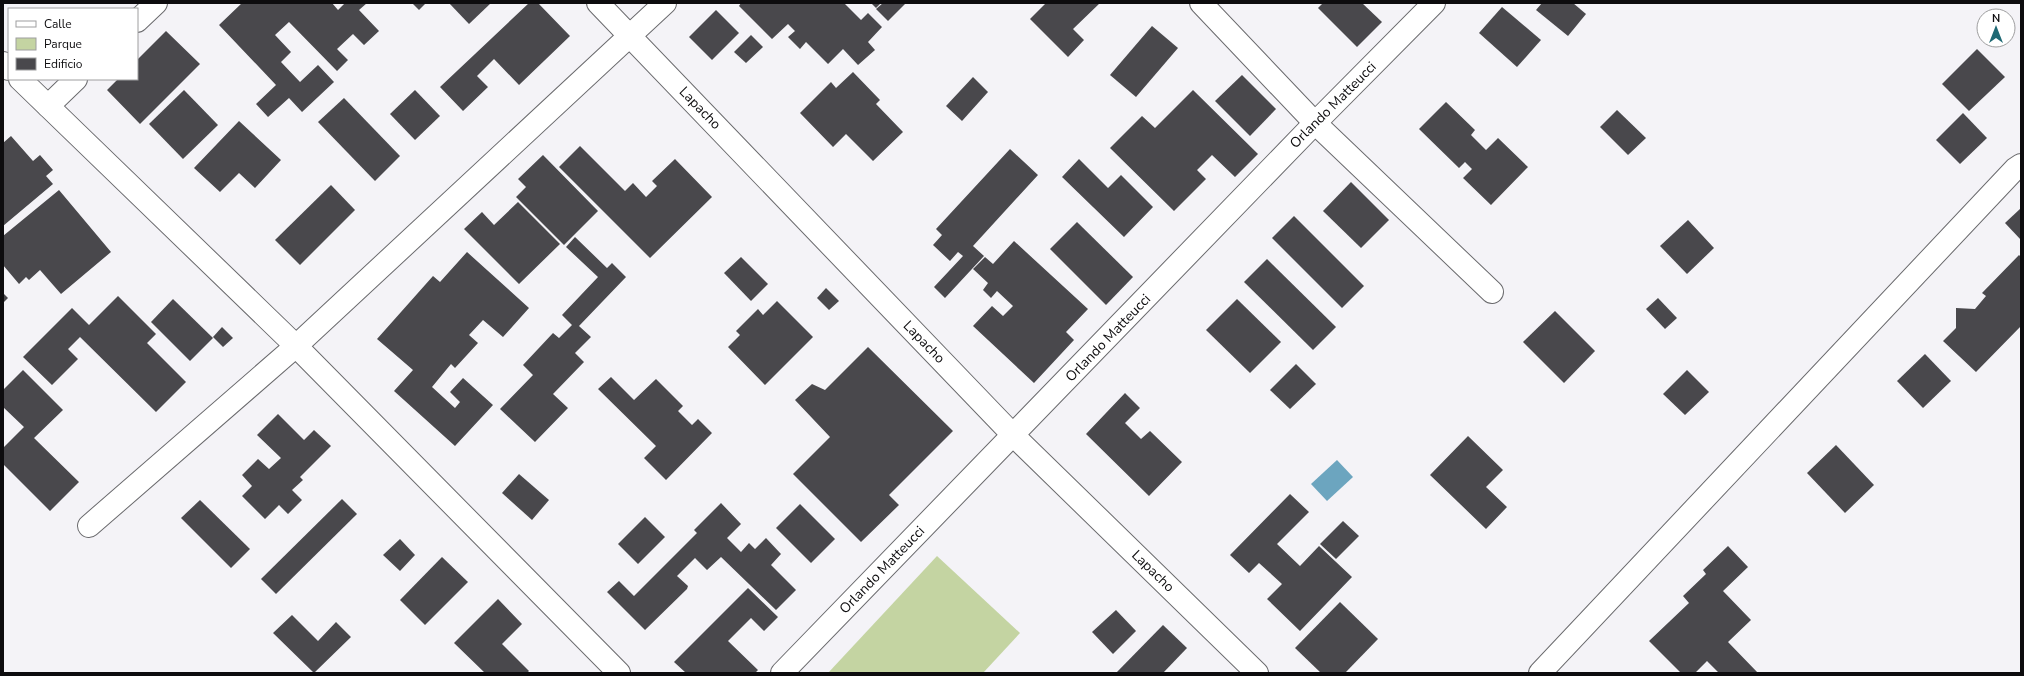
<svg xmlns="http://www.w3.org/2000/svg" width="2024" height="676" font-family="'Nunito Sans',sans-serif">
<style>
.green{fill:#c4d4a2}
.water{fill:#6ca5bf}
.building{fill:#49484c}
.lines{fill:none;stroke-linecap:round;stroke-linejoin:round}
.street-casing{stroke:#6a6a6d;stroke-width:24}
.street{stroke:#fff;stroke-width:22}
.labels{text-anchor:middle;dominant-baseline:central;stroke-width:4;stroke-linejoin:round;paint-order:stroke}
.street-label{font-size:14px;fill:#0d0c0e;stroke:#fff}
</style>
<rect width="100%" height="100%" fill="#f4f3f7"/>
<polygon class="green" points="937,556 1020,633 983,673 828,673"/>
<polygon class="water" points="1337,460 1353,477 1327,501 1311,484"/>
<g class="building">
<polygon points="242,3 332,3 338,10 345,3 367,3 359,10 379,31 364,45 353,34 337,49 348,60 337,71 289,22 275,35 291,52 281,62 300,82 318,65 334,82 302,112 289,98 268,117 256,104 276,85 219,25"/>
<polygon points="412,3 426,3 419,10"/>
<polygon points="449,3 491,3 469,24"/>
<polygon points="529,3 538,3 570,36 519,85 494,59 477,76 488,87 463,111 440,87"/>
<polygon points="741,3 844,3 861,20 868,13 882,27 868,42 875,50 858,65 843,49 828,64 806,42 800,49 788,37 795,31 788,24 772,39 739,6"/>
<polygon points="871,3 881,3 876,8"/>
<polygon points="883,3 906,3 888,21 876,9"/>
<polygon points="1046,3 1100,3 1073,29 1084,40 1068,57 1030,19"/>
<polygon points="1323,3 1362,3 1382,22 1357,47 1318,8"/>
<polygon points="1542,3 1573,3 1586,14 1568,36 1536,10"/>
<polygon points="1502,7 1541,40 1517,67 1479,33"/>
<polygon points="716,10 739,33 712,60 689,37"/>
<polygon points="1152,26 1178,48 1136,97 1110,75"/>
<polygon points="166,31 200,64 140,124 107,90 118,79 137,79 137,60"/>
<polygon points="751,35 763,47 746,63 734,52"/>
<polygon points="1977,49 2005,77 1969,111 1942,84"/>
<polygon points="853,72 880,100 876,104 903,132 873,161 846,134 833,147 800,113 831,82 836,88"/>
<polygon points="1242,75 1276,109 1250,136 1215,101"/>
<polygon points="973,77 988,92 962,121 946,106"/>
<polygon points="184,90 218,125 183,159 149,124"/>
<polygon points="415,90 440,116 415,140 390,114"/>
<polygon points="1193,90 1258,154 1235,177 1212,155 1197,170 1206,179 1174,211 1110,148 1142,116 1155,128"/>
<polygon points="344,98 400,156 375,181 318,122"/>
<polygon points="1446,102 1475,130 1471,135 1486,150 1498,138 1528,167 1491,205 1463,178 1472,169 1465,162 1459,168 1419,129"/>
<polygon points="1617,110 1646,138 1628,155 1600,127"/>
<polygon points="1963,113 1987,138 1960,164 1936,140"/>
<polygon points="239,121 281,160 255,188 239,173 220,192 194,168"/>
<polygon points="11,136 33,161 40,155 53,170 46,176 53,184 3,226 3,143"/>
<polygon points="580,146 625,191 633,183 646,197 657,186 652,181 675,159 712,197 650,258 559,167"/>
<polygon points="1010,149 1038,175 973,246 984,256 945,298 934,287 963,256 958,252 950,261 933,245 942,235 936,229"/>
<polygon points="543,155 598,211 564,245 516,197 526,187 518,179"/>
<polygon points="1079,159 1108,188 1121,175 1153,207 1124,237 1062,177"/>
<polygon points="1351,182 1389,220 1361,248 1323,211"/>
<polygon points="331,185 355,210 300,265 275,240"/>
<polygon points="59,190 111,252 61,294 40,270 29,280 26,277 19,284 3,265 3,236"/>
<polygon points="518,202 560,244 519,284 464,229 482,212 494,225"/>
<polygon points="2021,208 2021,240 2005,223"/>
<polygon points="1294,216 1364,286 1342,308 1272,238"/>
<polygon points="1688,220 1714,248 1687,274 1660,246"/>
<polygon points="1077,222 1133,277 1106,305 1050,249"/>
<polygon points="575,237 607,268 612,263 626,277 579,326 591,337 575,353 584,362 553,394 568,408 535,442 500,409 533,375 523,365 553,333 559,338 572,325 562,315 598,277 566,247"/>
<polygon points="1014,241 1088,309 1066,332 1074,340 1034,383 973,326 992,306 1003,316 1013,306 997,291 991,298 983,290 988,283 973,269 985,257 993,264"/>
<polygon points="467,252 529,308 503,337 483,320 469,335 478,343 455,368 451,364 432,387 455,408 460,402 450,392 463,378 493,405 455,446 394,391 413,370 377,339 433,276 440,282"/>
<polygon points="2019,255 2021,257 2021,326 1976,372 1943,341 1956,328 1956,308 1975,309 1986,296 1982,293"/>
<polygon points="741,257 768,284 751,301 724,273"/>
<polygon points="1267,259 1336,327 1313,350 1244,282"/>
<polygon points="826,288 839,301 829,310 817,298"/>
<polygon points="3,293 8,298 3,303"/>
<polygon points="118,296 156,334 147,343 186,382 156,412 80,337 68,349 78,359 52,385 23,357 72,308 89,325"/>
<polygon points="1658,298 1677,318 1665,329 1646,309"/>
<polygon points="173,299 213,338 190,361 151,322"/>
<polygon points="1237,299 1281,342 1250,373 1206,330"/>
<polygon points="777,301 813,337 765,385 728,347 740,335 736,331 758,309 763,315"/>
<polygon points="1555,311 1595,351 1564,383 1523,342"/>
<polygon points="222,327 233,338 223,347 213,337"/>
<polygon points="868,347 953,431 889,495 899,505 861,542 793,474 830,437 795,400 812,384 825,390"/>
<polygon points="1925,354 1951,381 1923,408 1897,381"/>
<polygon points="1296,364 1316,384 1290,409 1270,390"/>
<polygon points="23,370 63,410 34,438 79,482 50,511 3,464 3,448 24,427 3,407 3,390"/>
<polygon points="1687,370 1709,392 1685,415 1663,394"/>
<polygon points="611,377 634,400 656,379 683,406 678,411 692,425 698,419 712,433 666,480 644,458 656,446 598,389"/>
<polygon points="1125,393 1140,408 1125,423 1141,439 1150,431 1182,462 1149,496 1086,434"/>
<polygon points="278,414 304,440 314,430 331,446 300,477 303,480 292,490 302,500 288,514 279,505 265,519 242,496 252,486 242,475 258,459 269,469 281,458 257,435"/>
<polygon points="1468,436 1503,470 1486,487 1507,507 1486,529 1430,475"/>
<polygon points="1836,445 1874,485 1845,513 1807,473"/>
<polygon points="519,474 549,500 532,520 502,493"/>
<polygon points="1290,494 1309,512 1277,544 1300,566 1319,546 1352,577 1300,631 1267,599 1282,584 1259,563 1249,573 1230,555"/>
<polygon points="342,499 357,514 276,594 261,579"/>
<polygon points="200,500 250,549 231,568 181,518"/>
<polygon points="721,503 741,524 727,538 741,552 749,543 755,549 766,538 781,554 771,565 796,590 776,610 721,557 707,570 695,558 677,576 688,586 687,589 645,630 607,592 619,581 634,596 697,533 694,530"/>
<polygon points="800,504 835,539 811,563 776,528"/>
<polygon points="645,517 665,537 638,564 618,544"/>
<polygon points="1343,521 1359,536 1336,559 1320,544"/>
<polygon points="400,539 415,555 400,571 383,555"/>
<polygon points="1728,546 1748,567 1723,591 1751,620 1728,642 1758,673 1719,673 1707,661 1695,673 1681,673 1649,641 1689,603 1683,596 1706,574 1703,570"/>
<polygon points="442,557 468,582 425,625 400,600"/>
<polygon points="748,588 778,617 764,631 751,618 728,641 758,670 755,673 686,673 674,662"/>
<polygon points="498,599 522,624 502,644 529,671 527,673 485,673 454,643"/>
<polygon points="1340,602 1378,639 1345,673 1321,673 1295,648"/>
<polygon points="1116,610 1136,631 1113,654 1092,632"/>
<polygon points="292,615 318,641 336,622 351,637 314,673 273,633"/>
<polygon points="1163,625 1187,648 1163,673 1116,673"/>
</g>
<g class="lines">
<defs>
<g id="street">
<polyline points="598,3 1013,435 1257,673"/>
<polyline points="1201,3 1315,123 1492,292"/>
<polyline points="137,21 156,3"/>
<polyline points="3,63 9,69"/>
<polyline points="20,79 296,346 619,673"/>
<polyline points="48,106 76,79"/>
<polyline points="89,526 296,346 665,3"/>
<polyline points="782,673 1315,123 1434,3"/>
<polyline points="1540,673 2015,169 2021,165"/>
</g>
</defs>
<use href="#street" class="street-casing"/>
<use href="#street" class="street"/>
</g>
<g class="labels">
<g class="street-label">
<text transform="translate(1333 105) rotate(-45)">Orlando Matteucci</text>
<text transform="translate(700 108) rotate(46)">Lapacho</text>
<text transform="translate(1108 338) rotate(-46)">Orlando Matteucci</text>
<text transform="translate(924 342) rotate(46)">Lapacho</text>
<text transform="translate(882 570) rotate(-46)">Orlando Matteucci</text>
<text transform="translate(1153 571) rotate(44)">Lapacho</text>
</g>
</g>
<rect width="2024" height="676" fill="none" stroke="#0d0c0e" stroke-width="8"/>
<rect x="8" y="8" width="130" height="72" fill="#ffffff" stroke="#9e9e9f"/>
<rect x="16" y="21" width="20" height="6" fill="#ffffff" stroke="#9e9e9f"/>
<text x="44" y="28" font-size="12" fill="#0d0c0e">Calle</text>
<rect x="16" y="38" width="20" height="12" fill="#c4d4a2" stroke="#9e9e9f"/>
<text x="44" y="48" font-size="12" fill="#0d0c0e">Parque</text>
<rect x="16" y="58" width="20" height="12" fill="#49484c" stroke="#9e9e9f"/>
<text x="44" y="68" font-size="12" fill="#0d0c0e">Edificio</text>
<g transform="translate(1996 28)"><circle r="19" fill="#ffffff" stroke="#9e9e9f"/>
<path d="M0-3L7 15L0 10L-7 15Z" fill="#1f6974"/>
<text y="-6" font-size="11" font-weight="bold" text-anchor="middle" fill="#0d0c0e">N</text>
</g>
</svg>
